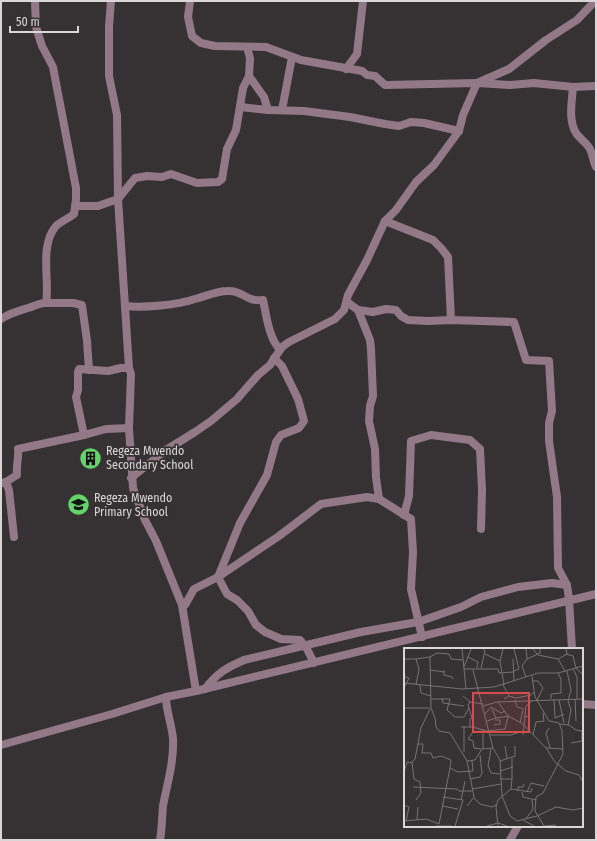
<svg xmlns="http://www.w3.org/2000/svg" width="597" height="841" font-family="'Fira Sans Condensed',sans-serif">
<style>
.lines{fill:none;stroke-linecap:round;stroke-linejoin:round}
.minor{stroke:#937987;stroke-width:8}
.tertiary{stroke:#937987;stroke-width:8}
.labels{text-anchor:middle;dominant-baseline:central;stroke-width:3.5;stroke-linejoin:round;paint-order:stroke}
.poi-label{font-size:12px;fill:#d9d6d7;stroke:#363133;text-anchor:start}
.inset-road{fill:none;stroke:#777375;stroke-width:1}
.view{fill:#d74b4b;fill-opacity:0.15;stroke:#d74b4b;stroke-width:2}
.inset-edge{fill:none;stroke:#d9d6d7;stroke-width:2}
</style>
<rect width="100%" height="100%" fill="#363133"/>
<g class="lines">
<g class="minor">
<path d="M35 1 36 27 42 46 53 67 76 188V200L74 214C68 219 61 221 56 226 39 246 50 280 46 303H73L82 305 87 341 89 370"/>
<polyline points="111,1 109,26 109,76 117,115 118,199 129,368 131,374 129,428 133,488 145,520 156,541 182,605 196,691"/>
<polyline points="190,1 188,17 192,36 201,43 215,46 266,47 301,60 362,71 367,75 375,76 385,85 477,83 510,85 534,83 573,87 596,86"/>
<polyline points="247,47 250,58 249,76 264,97 268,110 304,111 350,117 385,124 399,126 411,122 424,123 459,131"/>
<polyline points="346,69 357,54 363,1"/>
<path d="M573 87C572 101 568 120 576 133 580 139 587 143 590 149 593 155 593 161 596 167"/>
<polyline points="240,107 268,110"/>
<polyline points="282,110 292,57"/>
<polyline points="75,206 98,206 118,199 135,178 147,176 162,177 171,174 197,183 218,182 222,179 227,149 236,130 243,88 249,76"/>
<polyline points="385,221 433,240 441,248 448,257 451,320"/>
<polyline points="347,302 358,310 370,340 371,349 373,396 370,406 369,421 375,449 376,477 379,499"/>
<path d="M125 306C144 308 177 305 195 299 206 296 217 291 228 291 243 290 245 302 263 300 267 317 268 336 280 350"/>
<polyline points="358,310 373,312 386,309 396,310 401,316 408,320 428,321 451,320 514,322 526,360 549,361 552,411 549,423 549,441 557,497 558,568 567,585 569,599 572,649"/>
<path d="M1 319C10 313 18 311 28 308 35 306 39 303 46 303"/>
<polyline points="274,358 282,366 298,399 304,421 299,428 281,435 276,442 267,475 240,523 218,577 227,594 237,600 248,611 256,625 265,632 281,639 300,640 307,649 314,663"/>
<polyline points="84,435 106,429 129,428"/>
<polyline points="131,478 166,450 195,432 211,421 237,399 258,375 270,365 282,347 289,342 335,319 344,310 348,295 367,260 385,221 396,210 416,182 434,165 459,131 463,115 477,83 509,69 546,40 577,20 595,1"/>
<path d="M6 482 17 475C16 466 19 458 18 449L84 435 76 397 78 390V372L79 369 108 371 121 368H129"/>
<polyline points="2,483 6,482 9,490 14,537"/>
<polyline points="404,515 409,496 411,441 431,435 470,440 480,449 482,490 481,529"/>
<polyline points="182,605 185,605 194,589 218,577 279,536 321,504 367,497 379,499 411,519 413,552 411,589 422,637"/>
<path d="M205 689C217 673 226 668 244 660L361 632 418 622 461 607 481 597 518 587 552 583 567 585"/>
<polyline points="582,704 596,705"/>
<path d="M160 840C162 829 162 818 163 806 167 784 174 763 173 739 172 725 166 711 166 697"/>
<polyline points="510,840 518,826"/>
</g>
<polyline class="tertiary" points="1,745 112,714 166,697 196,691 596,594"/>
</g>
<defs>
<symbol id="building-disc" viewBox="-11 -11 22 22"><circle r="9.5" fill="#63d469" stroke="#363133"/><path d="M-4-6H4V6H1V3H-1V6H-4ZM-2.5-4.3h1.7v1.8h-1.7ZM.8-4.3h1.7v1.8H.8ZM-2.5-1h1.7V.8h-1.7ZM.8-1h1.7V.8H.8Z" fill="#111"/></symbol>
<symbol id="school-disc" viewBox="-11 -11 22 22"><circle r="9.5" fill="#63d469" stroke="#363133"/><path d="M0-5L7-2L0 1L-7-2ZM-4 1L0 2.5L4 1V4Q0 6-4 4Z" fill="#111"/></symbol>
</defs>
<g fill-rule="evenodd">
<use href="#building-disc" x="78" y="446" width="25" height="25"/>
<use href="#school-disc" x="66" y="492" width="25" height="25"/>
</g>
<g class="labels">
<g class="poi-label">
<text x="106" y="451">Regeza Mwendo<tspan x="106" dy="14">Secondary School</tspan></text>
<text x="94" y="498">Regeza Mwendo<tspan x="94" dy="14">Primary School</tspan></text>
</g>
</g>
<g transform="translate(404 648)">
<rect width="179" height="179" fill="#363133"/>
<path class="inset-road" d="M58 1 62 41M110 1 115 21 110 23M122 1 123 11 118 18 122 29M129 1 134 7 154 11 161 23M81 6 96 13 99 1M162 6 169 8 172 20 179 27M26 9 27 60 31 70 32 79 35 83 46 85 63 113 70 149 63 158M64 9 74 14 73 20M0 11H12L15 21 12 37M12 11 26 9 33 5 45 6 47 11 59 12M109 11 110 33M123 11 136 5V1M154 11 163 6 162 1M96 13 100 37M60 19 67 1M77 20 81 3 79 1M60 21H94L95 25 109 24M169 21 173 29V51M0 22 1 29 5 30 0 40M26 22 40 24M40 22V27L48 29 49 31M69 22 89 100 96 112 98 148 106 168 113 173 133 168 152 159 169 162 179 160M163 23 167 42 164 53 167 62 164 77M128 28 131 49 145 73 155 75 158 83 159 106 139 145 132 149 131 163 140 178 152 177M128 33H134L139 40 133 52M0 35 58 41 90 39 134 25H154L179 18M16 37 17 45 27 48M99 37 105 48M59 48 66 54 64 57 68 70 66 71V79M38 50 39 55 60 58M27 51H46L43 62 51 69H60L65 60M100 51 105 48 112 50 127 47 130 44M147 51V46L157 45V31L154 25M150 51 151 70 160 66M171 51 172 73M111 52 113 59 120 61M155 52 160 75M66 54 79 56M94 54 104 68 119 76 142 100 159 101M79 58 93 54 179 51M0 60H26M81 66 87 59 97 65 101 63M120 68 125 69V58M92 70 105 68M83 73 92 70 88 61M116 75 119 62M156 76 165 77 172 82 178 83V93L167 95M90 77 96 76V72H91M57 79H69L82 83 101 81 104 69M145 80 142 85 146 100M69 84 64 91 69 93 70 100 77 101M86 87H107L119 83M119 87 122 58 128 53M129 87 132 74 140 73 139 65M14 96H19L18 105H27L29 110 37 108 47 112 46 120 54 124 69 123 68 113M101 98 103 111M142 100 151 114 162 123 175 127 179 134M79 101V81M87 101 84 118 87 125 96 126M60 104V79M108 110V131M63 113 71 112 78 101 89 100M96 113 111 108V98M8 114 10 131 16 134 17 145 12 152M96 123 109 119M0 124 3 114 7 115 11 111 17 80 26 61M66 131 76 129 78 125 76 107M96 131H108L107 141M9 139 53 141M53 141 55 143H68M68 141 97 136M114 143V139H119L120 136M118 144 119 149 132 152M123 144 127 135 140 138M39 149 59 152 51 178M70 150 76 156 88 159 92 157M57 152 61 133M0 157 5 159 2 173M38 158 54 161M122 171 129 161 128 152M13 172 14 159M119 172 130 178M0 173 22 171 35 176 46 120M32 178H48M83 178 94 175 103 178M94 178 92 159 94 152 107 141 127 144 128 140"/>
<path class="view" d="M69 45H125V84H69Z"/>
<rect width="179" height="179" class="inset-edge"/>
</g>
<rect width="597" height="841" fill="none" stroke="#d9d6d7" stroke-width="4"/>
<path d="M10 26v6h68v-6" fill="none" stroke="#d9d6d7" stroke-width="2"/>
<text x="16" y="26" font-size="12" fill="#d9d6d7" stroke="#363133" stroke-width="3" paint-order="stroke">50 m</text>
</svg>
